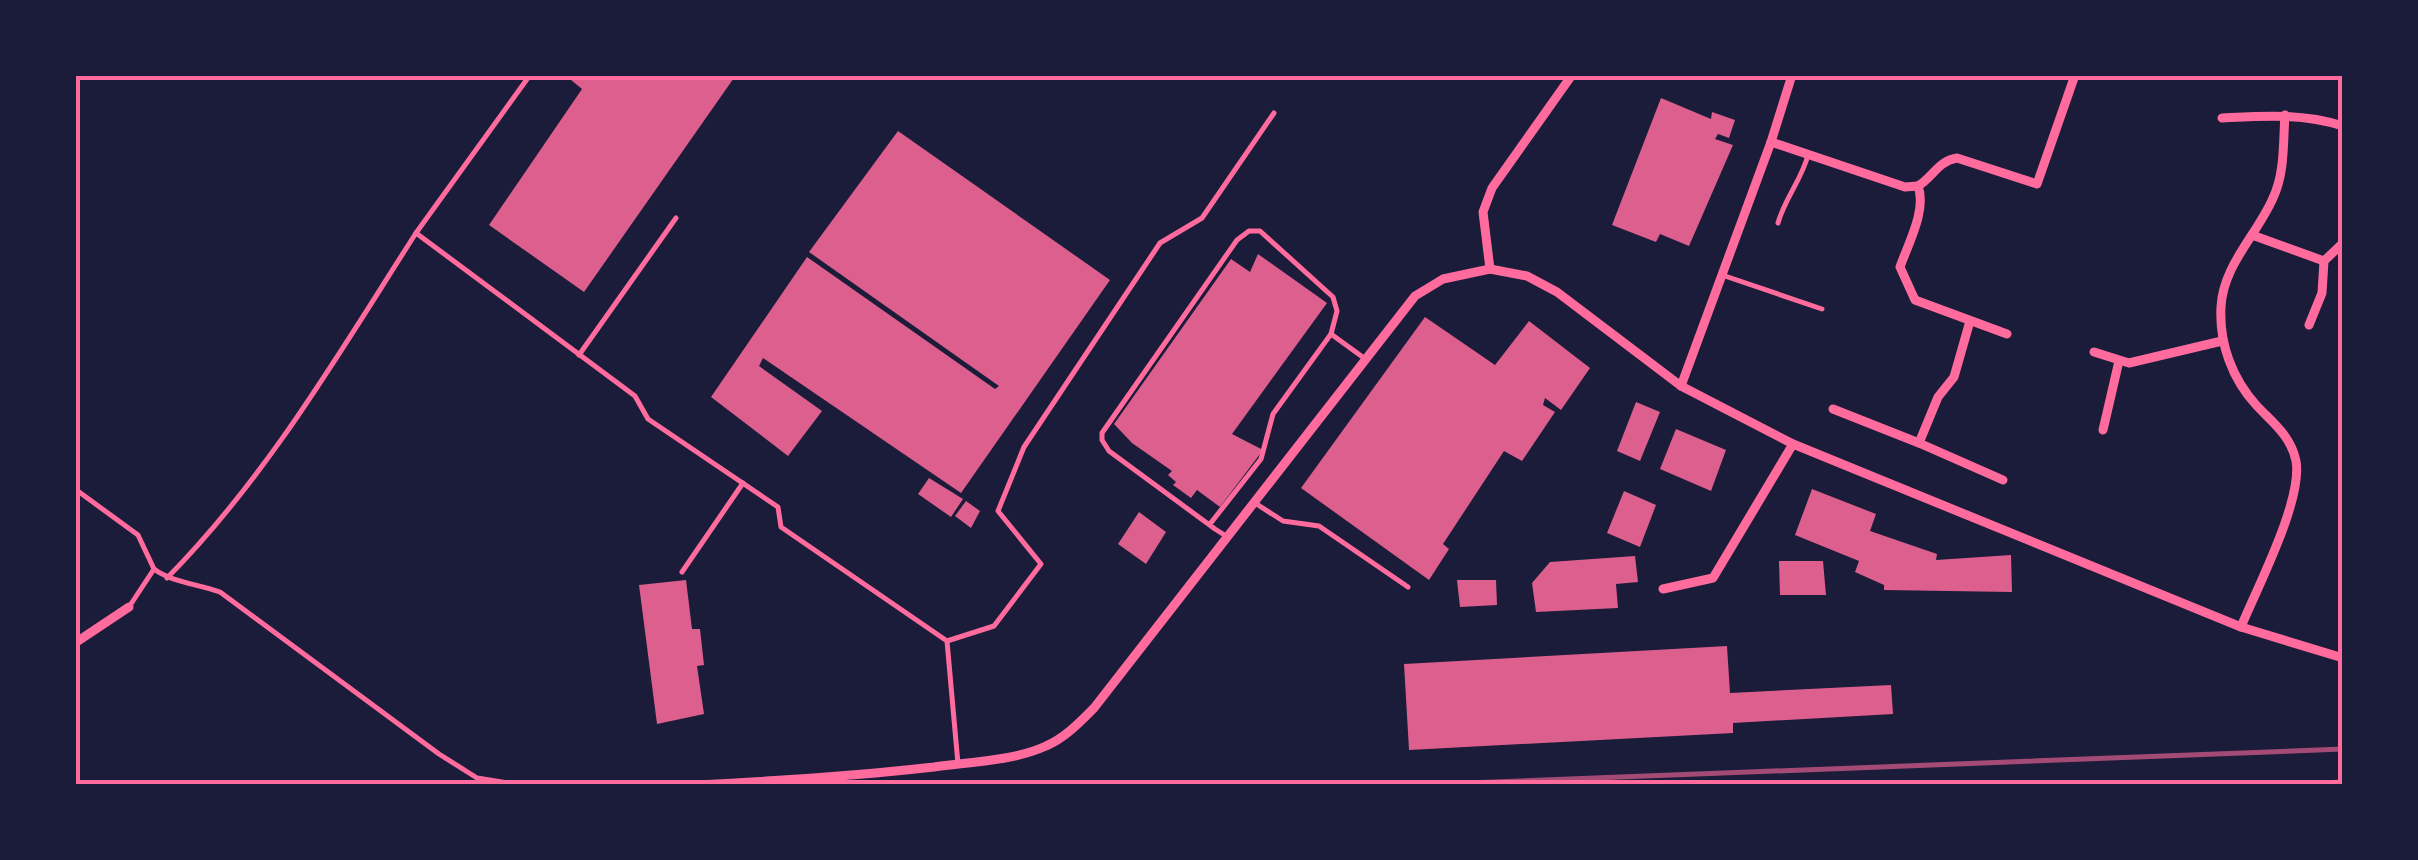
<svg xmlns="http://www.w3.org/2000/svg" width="2418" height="860" font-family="Cabin,sans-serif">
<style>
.building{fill:#dd5f8e}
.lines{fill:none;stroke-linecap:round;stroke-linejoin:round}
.service{stroke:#ff6b9d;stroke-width:5}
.minor{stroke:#ff6b9d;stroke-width:9}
.rail{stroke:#a44b75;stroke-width:5}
.neatline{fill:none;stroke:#ff6b9d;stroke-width:4}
</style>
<rect width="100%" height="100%" fill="#1b1b3a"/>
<g class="building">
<polygon points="565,75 736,75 584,292 489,225 582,89"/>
<polygon points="1661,98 1711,119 1712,112 1735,120 1729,138 1718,134 1715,139 1733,145 1689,246 1660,234 1656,242 1612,225"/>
<polygon points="898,131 1110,280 961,493 763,358 759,366 822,411 788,456 711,397 807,257 995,389 999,386 809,252"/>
<polygon points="1258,254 1327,303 1232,434 1263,450 1220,507 1197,490 1191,498 1173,485 1176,482 1168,475 1172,471 1132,443 1114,424 1231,259 1250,272"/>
<polygon points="1425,317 1495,365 1529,321 1590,368 1561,410 1545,398 1543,405 1555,412 1522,461 1504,451 1443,544 1449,549 1429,580 1301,488"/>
<polygon points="1636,402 1660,412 1640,461 1617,451"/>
<polygon points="1676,429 1726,450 1711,491 1660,469"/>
<polygon points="929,478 963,499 951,517 918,494"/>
<polygon points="1812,489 1876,514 1870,531 1937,554 1936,560 2011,555 2012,592 1884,590 1884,585 1855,572 1859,561 1795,535"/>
<polygon points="1624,491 1656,505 1640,547 1607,533"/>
<polygon points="966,501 980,511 971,528 955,516"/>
<polygon points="1139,512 1166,532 1146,564 1118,544"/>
<polygon points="1635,556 1638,582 1616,584 1618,608 1536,612 1532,583 1550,562"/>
<polygon points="1779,561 1823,561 1826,595 1780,595"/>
<polygon points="686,580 692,629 700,629 704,665 697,666 704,714 657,724 639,585"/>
<polygon points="1457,580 1496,580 1497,605 1460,607"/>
<polygon points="1727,646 1730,693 1891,685 1893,714 1733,723 1733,733 1409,750 1404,664"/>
</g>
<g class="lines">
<g class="service">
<polyline points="530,75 416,233 635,396 648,419 778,507 781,527 947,641 958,764"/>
<path d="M1778 223C1785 198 1802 179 1808 155"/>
<polyline points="1722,275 1822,309"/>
<polyline points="1331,334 1364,358"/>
<polyline points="579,355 676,218"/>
<polyline points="75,489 138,535 154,569 129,607"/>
<polyline points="1255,503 1283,521 1319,526 1408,587"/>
<polyline points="1210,524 1261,459 1273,414 1331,334 1337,311 1333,297 1260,231 1249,231 1237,240 1102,433 1102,440 1109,451 1215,529 1226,536"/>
<path d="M154 569C171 582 198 584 220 592L439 754 477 778 521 785"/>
<polyline points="682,572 743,483"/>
<path d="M167 578C267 477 339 353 416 233"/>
<polyline points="947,641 994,626 1041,564 998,511 1024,447 1160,243 1202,218 1274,113"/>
</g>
<g class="minor">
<path d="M2222 118C2264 116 2302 113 2343 126"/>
<polyline points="1771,142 1905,187 1918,186"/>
<path d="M1918 186C1933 177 1938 161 1957 158L2037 184 2075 75"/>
<path d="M1918 186C1927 210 1908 244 1900 267L1915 300 2007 334"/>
<polyline points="2252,235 2324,261"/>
<polyline points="1490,269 1483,212 1492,188 1572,75"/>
<polyline points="2309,325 2322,293 2324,261 2343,243"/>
<polyline points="2094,352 2129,363 2222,341"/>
<polyline points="1681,386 1771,142 1792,75"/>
<polyline points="1833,409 1919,443 1938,397 1954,377 1970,321"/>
<polyline points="2103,430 2119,361"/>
<polyline points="1919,443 2003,480"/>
<polyline points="1663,589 1713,578 1793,444"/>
<path d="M2241 627C2257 588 2303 500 2296 461 2291 436 2273 423 2257 406 2232 379 2219 343 2221 307 2223 265 2257 235 2273 198 2285 173 2283 142 2285 115"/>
<polyline points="75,643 129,607"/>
<path d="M697 785C776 781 854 776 934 767 970 762 1013 761 1046 746 1065 738 1080 722 1094 708L1415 296 1443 279 1490 269 1527 276 1557 292 1681 386 1793 444 2241 627 2343 658"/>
</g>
<g class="rail">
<polyline points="1416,785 2343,749"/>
<polyline points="2273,785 2343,782"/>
</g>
</g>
<rect width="2418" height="860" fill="none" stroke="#1b1b3a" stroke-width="155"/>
<rect x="78" y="78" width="2262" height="704" class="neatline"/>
</svg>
